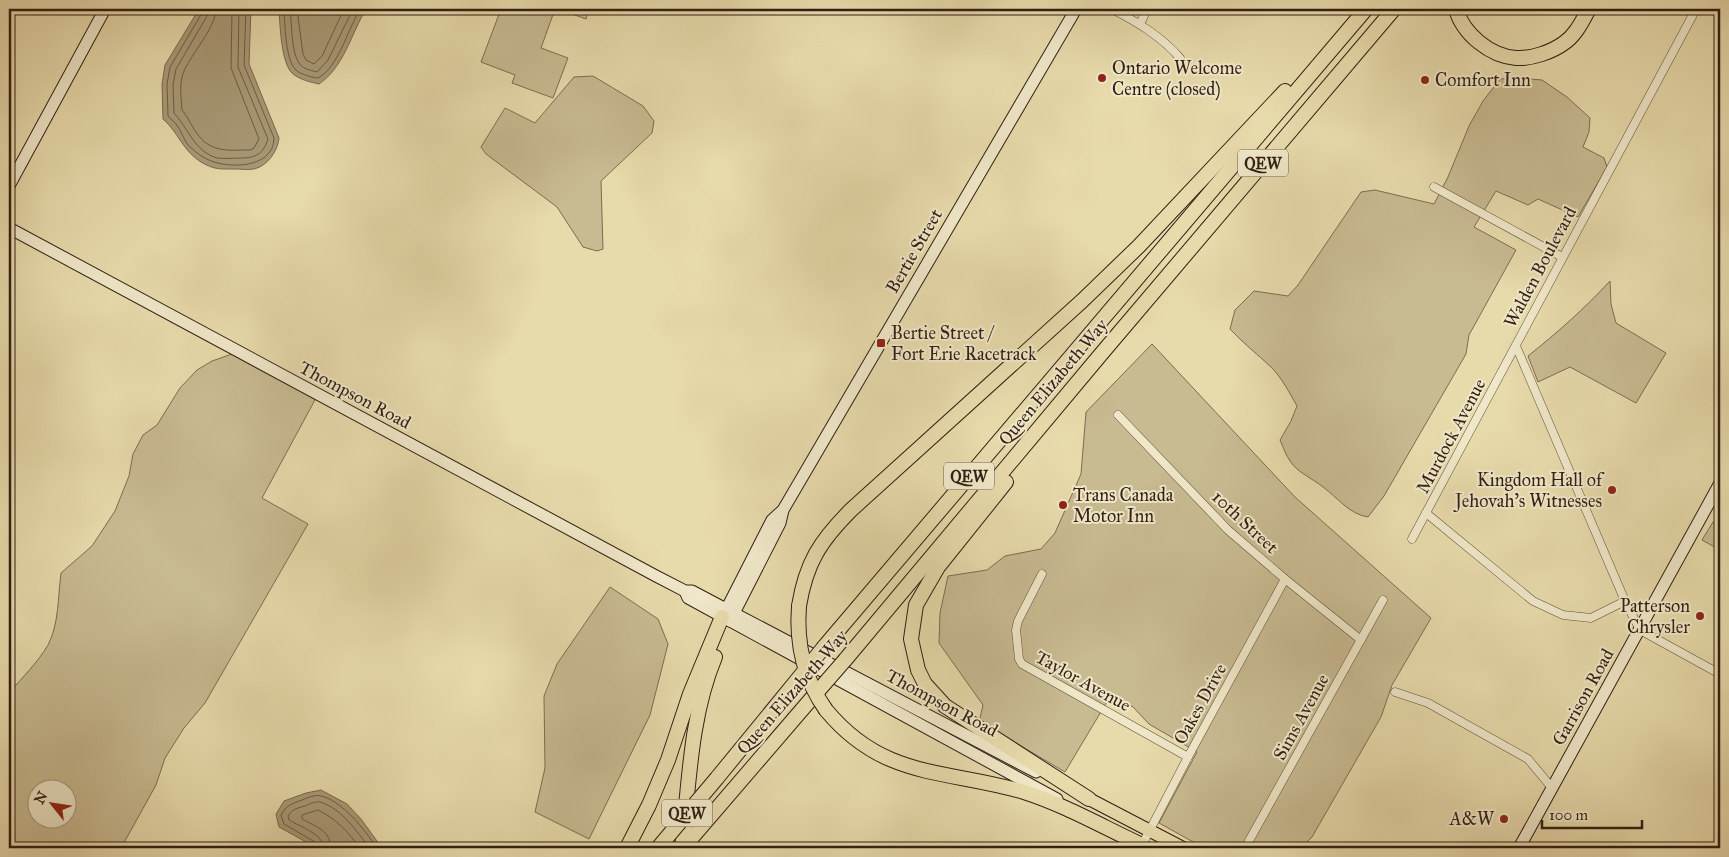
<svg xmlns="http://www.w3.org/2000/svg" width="1729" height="857" font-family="'IM FELL Great Primer',serif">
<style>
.green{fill:#c8ba91;stroke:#7c6c52;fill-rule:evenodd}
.water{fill:#a99a77;stroke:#79694f}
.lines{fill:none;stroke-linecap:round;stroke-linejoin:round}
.shore{stroke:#6d5c45;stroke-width:1}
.street-casing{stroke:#5e4e39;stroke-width:9}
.secondary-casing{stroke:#311f13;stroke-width:13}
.primary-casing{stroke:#311f13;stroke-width:14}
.highway-casing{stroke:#311f13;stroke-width:16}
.street{stroke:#efe7c8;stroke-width:8}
.secondary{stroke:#efe7c8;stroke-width:11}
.primary{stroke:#e7daab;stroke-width:12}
.highway{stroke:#e7daab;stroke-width:14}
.highway-bridge-casing{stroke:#311f13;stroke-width:16;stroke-linecap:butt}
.highway-bridge{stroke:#e7daab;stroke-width:14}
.poi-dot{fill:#8f2418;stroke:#efe7c8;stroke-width:2}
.labels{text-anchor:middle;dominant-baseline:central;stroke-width:4;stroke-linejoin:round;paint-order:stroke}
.shield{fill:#efe7c8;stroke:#6a5b49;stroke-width:1}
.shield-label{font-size:16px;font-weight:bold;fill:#311f13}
.poi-label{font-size:18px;fill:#311f13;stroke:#efe7c8;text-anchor:start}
.street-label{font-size:18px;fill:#311f13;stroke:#efe7c8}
</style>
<rect width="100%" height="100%" fill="#e7daab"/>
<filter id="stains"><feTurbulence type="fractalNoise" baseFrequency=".004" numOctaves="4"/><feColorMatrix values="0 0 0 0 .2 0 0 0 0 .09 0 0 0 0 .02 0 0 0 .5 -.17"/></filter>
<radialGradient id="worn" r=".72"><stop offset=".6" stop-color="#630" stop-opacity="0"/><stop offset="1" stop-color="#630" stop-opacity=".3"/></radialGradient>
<g class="green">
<polygon points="501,9 555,9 541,48 568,58 553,98 512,83 515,75 481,62"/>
<polygon points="558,9 589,9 586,19"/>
<polygon points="593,76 643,106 654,121 652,133 601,181 603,249 597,251 583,247 557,207 486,154 481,147 505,108 535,123 574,77"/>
<path d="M1518 78 1542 80 1567 97 1590 118 1589 132 1583 147 1604 158 1607 167 1578 217 1538 199 1528 205 1496 191 1474 227 1516 250 1469 335 1466 354 1384 496 1368 517C1349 514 1338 498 1323 487 1312 478 1298 473 1290 461 1286 455 1283 447 1280 440L1291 421 1297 406C1289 392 1282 378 1271 367 1257 354 1243 343 1230 329L1235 310 1254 291 1288 296 1298 285 1361 192 1375 190 1434 204 1448 177 1469 126 1483 101 1500 79Z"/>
<path d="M1610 281 1611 304 1616 323 1666 353 1636 403 1570 367 1538 382 1528 356C1557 333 1584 309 1610 281Z"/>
<polygon points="1152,344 1295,497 1431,618 1392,685 1381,717 1312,837 1301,848 1204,848 1159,823 1197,752 1149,724 1133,707 1111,695 1065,772 989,727 980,718 983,705 939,643 940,613 948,576 987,570 1005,556 1041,549 1055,533 1081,474 1086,412"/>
<path d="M232 354 316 398 262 498 308 524 205 703 184 728 165 758 156 785 121 848H9V693C22 678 38 662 48 645 59 624 58 596 61 573L92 546 115 511 129 476 133 454 143 435 157 425 180 388 197 370 212 361ZM38 790H68V820H38Z"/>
<polygon points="1713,522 1720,526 1720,550 1702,540"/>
<polygon points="610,587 658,619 668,644 650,715 589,839 535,812 545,768 544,696 557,664"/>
</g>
<g class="water">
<path d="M199 9H251L249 64 279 138C278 150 268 166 254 169 248 170 241 169 235 169 221 169 214 170 201 162 182 150 179 133 163 119L162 84 165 65Z"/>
<path d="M279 9H366C351 34 344 67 319 84 310 82 301 80 293 74 281 64 280 25 279 9Z"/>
<polygon points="321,790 347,804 361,819 382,848 317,848 279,827 276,814 284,801 306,793"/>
</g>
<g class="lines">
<g class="shore">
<path d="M203 9 202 13 170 67 167 84 168 116C170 119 174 121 176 124 181 130 183 138 188 145 192 149 198 154 203 157 223 170 274 170 274 138L244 65 246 9"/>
<path d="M209 9 207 16 176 69 173 85 174 113C188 128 195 152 217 158 224 159 234 158 241 158 256 158 263 154 268 139L238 67 239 9"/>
<path d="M216 9C216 27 192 53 184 71 179 82 181 97 182 110 189 118 192 128 199 136 212 153 231 150 250 150L254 148 259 139 231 68 232 9"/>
<path d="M284 9C285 23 285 60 296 70 302 75 311 77 318 78 338 68 348 29 360 9"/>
<path d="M290 9C292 23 291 52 299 63 303 69 310 70 317 72L328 60 353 9"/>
<polyline points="297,9 303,54 306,60 314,64 322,56 344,9"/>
<path d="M318 848 315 842 284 824 281 815C286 805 292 804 302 800 307 798 316 794 321 796 341 800 367 831 376 848"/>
<path d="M324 848C323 834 301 827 289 820L288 816C292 809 298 808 305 806 309 804 316 801 320 802 341 808 358 832 369 848"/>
<path d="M331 848C331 831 315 826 302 819V815L318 810C338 820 347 831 360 848"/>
</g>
<defs>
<g id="street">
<path d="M1112 9C1137 22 1161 36 1180 58"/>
<polyline points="1140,24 1147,9"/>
<polyline points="1434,187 1562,257"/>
<polyline points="1516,346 1625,601 1640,630 1720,674"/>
<polyline points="1118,415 1228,530 1285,579 1361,640"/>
<polyline points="1426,513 1533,601 1563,615 1591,618 1625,601"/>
<polyline points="1412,539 1696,9"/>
<polyline points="1042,574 1018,621 1016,630 1019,659 1022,664 1188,757"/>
<polyline points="1395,692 1428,703 1528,759 1552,788"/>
<polyline points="1142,845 1188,757 1285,579"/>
<polyline points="1245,848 1383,600"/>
</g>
<g id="secondary">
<polyline points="9,186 105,9"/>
<polyline points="9,228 656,576 685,591 692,591 726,609 1036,772"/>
<polyline points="685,591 688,598 1057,799"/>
<polyline points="724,614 772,520 783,510"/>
<polyline points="730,621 780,523 783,510 1076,9"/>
<polyline points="1519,848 1720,483"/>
</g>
<polyline id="primary" points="1089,799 1183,848"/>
<g id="highway">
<path d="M1456 9C1463 34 1490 56 1516 58 1531 59 1552 52 1564 43 1576 35 1582 21 1589 9"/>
<polyline points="1006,482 938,567 916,605 911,639 918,670 925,684 945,706 1089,799"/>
<path d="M799 606C806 563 820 541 851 510L1082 301 1139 246 1285 91"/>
<polyline points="824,647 1366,9"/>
<polyline points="845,660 1102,353 1394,9"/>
<path d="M826 710C884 780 946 769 1024 792 1065 805 1103 827 1142 845"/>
<polyline points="717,778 798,679"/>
<polyline points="627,848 649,805 668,760 690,694 722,617"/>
<path d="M682 848C689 785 690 717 715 657"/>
<polyline points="683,848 818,691"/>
</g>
</defs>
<use href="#street" class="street-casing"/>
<use href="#secondary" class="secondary-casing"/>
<use href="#primary" class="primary-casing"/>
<use href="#highway" class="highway-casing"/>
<use href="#street" class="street"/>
<use href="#secondary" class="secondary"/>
<use href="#primary" class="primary"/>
<use href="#highway" class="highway"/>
<defs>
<g id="highway-bridge">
<path d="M799 606C796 644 804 679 826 710"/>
<polyline points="798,679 824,647"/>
<polyline points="818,691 845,660"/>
<polyline points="658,848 717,778"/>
</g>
</defs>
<use href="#highway-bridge" class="highway-bridge-casing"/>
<use href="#highway-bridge" class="highway-bridge"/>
</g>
<g class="poi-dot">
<circle cx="1102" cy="78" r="5"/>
<circle cx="1425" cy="80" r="5"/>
<rect x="876" y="338" width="10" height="10" rx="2.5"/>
<circle cx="1612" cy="490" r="5"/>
<circle cx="1063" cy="505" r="5"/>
<circle cx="1700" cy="616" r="5"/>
<circle cx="1504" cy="819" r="5"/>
</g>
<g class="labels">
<g class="shield">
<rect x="1238" y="149.5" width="50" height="27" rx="4"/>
<rect x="944" y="462.5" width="50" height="27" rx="4"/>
<rect x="662" y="799.5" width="50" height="27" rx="4"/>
</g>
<g class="shield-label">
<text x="1263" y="163">QEW</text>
<text x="969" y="476">QEW</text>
<text x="687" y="813">QEW</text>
</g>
<g class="poi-label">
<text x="1112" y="68">Ontario Welcome<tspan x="1112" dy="21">Centre (closed)</tspan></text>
<text x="1435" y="80">Comfort Inn</text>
<text x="891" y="333">Bertie Street /<tspan x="891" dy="21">Fort Erie Racetrack</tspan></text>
<text x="1602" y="480" text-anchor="end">Kingdom Hall of<tspan x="1602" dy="21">Jehovah's Witnesses</tspan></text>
<text x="1073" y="495">Trans Canada<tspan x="1073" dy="21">Motor Inn</tspan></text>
<text x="1690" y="606" text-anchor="end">Patterson<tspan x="1690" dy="21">Chrysler</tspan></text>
<text x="1494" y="819" text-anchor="end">A&amp;W</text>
</g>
<g class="street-label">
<text transform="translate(914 251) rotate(-60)">Bertie Street</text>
<text transform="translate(1540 267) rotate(-62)">Walden Boulevard</text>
<text transform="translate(1053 382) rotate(-50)">Queen Elizabeth Way</text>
<text transform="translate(355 395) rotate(28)">Thompson Road</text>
<text transform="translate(1451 436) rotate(-62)">Murdock Avenue</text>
<text transform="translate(1245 522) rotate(43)">10th Street</text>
<text transform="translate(1083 681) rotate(29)">Taylor Avenue</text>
<text transform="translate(792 692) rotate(-49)">Queen Elizabeth Way</text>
<text transform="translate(1583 697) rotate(-61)">Garrison Road</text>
<text transform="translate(942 703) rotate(28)">Thompson Road</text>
<text transform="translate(1200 704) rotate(-61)">Oakes Drive</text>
<text transform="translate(1301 717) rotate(-61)">Sims Avenue</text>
</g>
</g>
<rect width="1729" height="857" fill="none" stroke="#e7daab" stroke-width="30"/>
<rect x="10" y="10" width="1709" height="837" fill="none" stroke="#311f13" stroke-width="2.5"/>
<rect x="15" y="15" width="1699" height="827" fill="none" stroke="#311f13"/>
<g transform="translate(52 804) rotate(300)"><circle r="24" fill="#efe7c8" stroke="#a39780"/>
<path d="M0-4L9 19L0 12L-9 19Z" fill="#8f2418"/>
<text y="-8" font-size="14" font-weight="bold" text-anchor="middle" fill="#311f13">N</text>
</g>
<path d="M1542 820v8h100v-8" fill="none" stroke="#311f13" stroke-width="2.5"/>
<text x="1549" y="820" font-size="15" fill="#311f13" stroke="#efe7c8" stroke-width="4" paint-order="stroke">100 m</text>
<rect width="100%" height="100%" filter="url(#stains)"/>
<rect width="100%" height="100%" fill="url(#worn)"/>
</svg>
